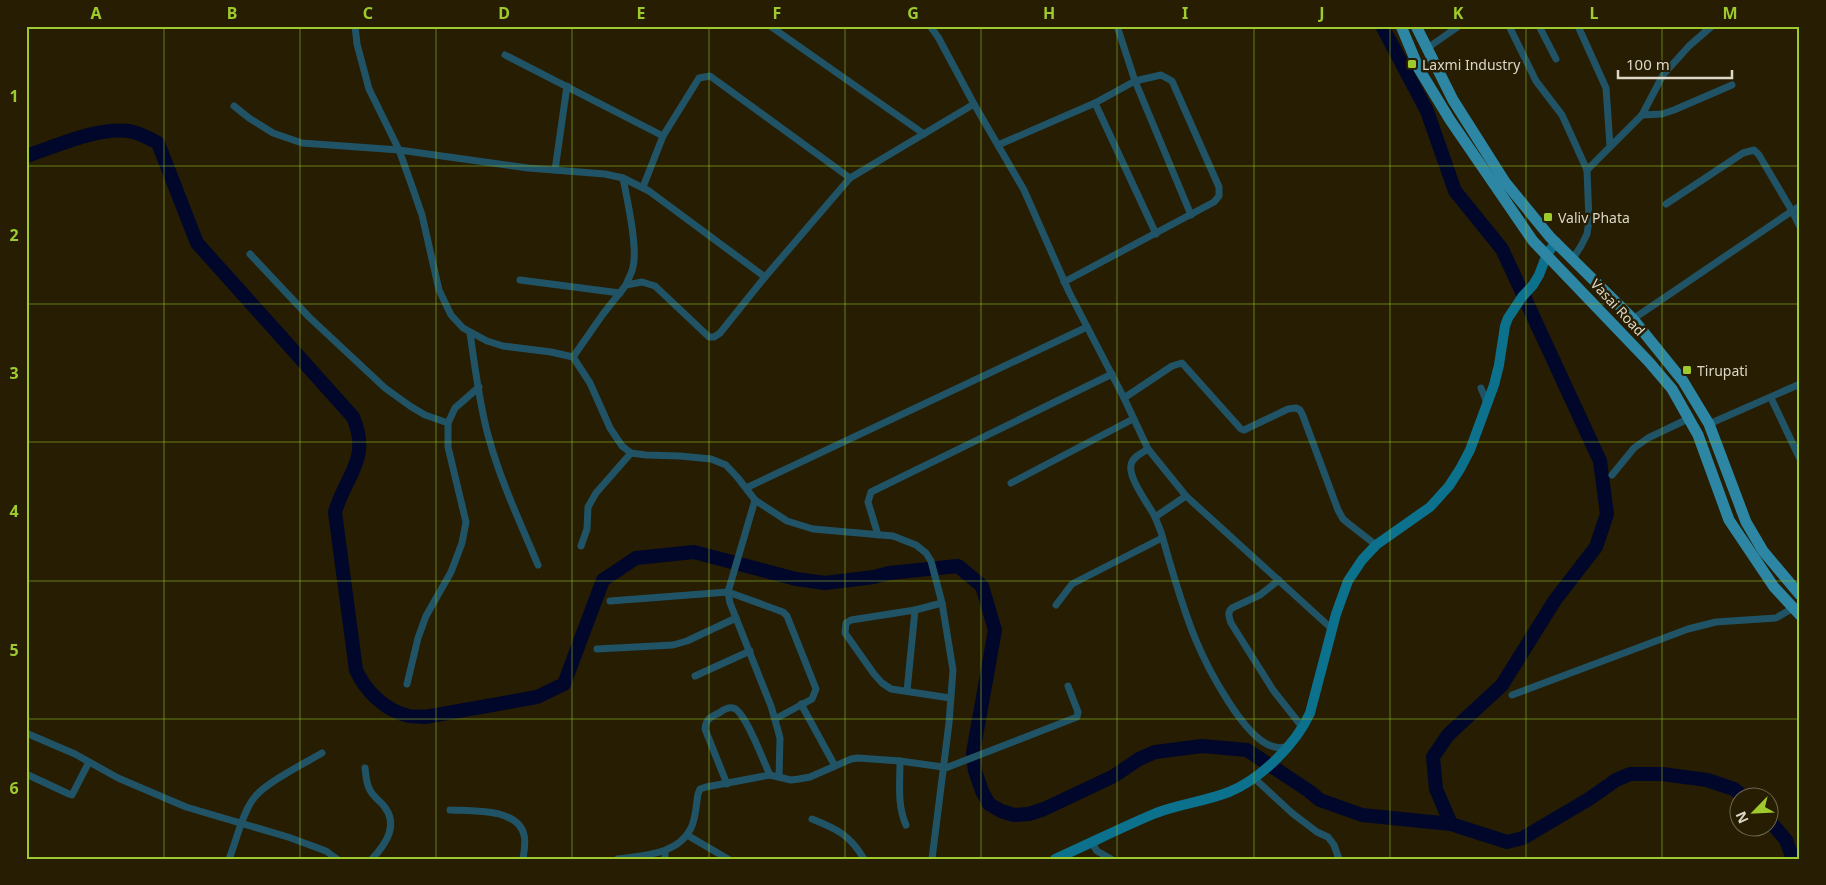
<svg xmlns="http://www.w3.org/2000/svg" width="1826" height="885" font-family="'Noto Sans',sans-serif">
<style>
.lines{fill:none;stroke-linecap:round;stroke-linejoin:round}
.river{stroke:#00072b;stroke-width:14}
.street{stroke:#205365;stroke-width:7}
.secondary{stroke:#0c718d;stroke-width:10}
.primary{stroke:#2d86a3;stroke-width:11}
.grid{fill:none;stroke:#9fca2d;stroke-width:1;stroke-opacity:0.55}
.poi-dot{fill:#9fca2d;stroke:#261d02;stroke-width:2}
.labels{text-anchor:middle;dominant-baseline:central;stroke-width:5;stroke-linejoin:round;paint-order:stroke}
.poi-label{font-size:14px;fill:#dcd7c7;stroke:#261d02;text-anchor:start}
.street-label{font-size:14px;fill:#dcd7c7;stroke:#261d02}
.neatline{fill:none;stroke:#9fca2d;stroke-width:2}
.grid-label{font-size:16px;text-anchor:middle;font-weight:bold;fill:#9fca2d}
</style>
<rect width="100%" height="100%" fill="#261d02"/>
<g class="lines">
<g class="river">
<polyline points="1382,26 1427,111 1455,191 1502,249 1600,461 1607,514 1596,547 1555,600 1502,685 1448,735 1433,757 1436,789 1451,824"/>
<path d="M26 156C57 146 97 127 129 131 140 133 149 138 158 143L197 243 353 417C371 459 346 475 335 512L356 670C365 691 386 711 409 716 414 717 419 716 425 717L537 697 564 684 603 580 636 558 694 552 796 579 825 583 874 577 889 573 958 566 982 586 995 630 973 753 975 771 982 791 989 804 1001 811 1014 815 1029 814 1044 809 1114 776 1139 759 1155 752 1202 746 1247 750 1309 791 1320 800 1362 815 1451 824 1507 842 1523 838 1589 799 1616 780 1630 774H1662L1707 780 1734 789 1745 798"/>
<polyline points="1768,819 1786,840 1793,859"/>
</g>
<g class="street">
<polyline points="355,26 357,44 369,89 399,150 413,189 422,215 439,290 451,315 463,328 487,341 503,346 551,352 573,357 590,383 610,428 622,446 631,453 646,455 680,456 711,459 726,465 738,478 755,500 787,521 813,529 893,536 916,545 926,553 931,561 942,603 953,670 949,723 932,859"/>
<polyline points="770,26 924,134"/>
<polyline points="930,26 938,37 974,104 1024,190 1069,292 1124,398 1148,449 1186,496 1332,629"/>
<polyline points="1117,26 1135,81 1191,215"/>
<polyline points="1509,26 1536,81 1562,115 1587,170 1589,221 1587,234 1581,246 1572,260"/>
<polyline points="1539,26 1556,59"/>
<polyline points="1578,26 1606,88 1610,146"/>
<polyline points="1426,49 1459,26"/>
<polyline points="505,55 663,136 643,187"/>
<polyline points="1095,103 1156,234"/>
<path d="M234 106 249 118 273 133 302 143 399 150 528 168 605 174 623 178C627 199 638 247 633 267 632 273 628 279 626 285"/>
<polyline points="1642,115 1662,114 1674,110 1732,85"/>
<polyline points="663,136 699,78 710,76 850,178"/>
<polyline points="998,145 1095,103 1135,81 1161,75 1172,81 1219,187 1219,196 1214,202 1064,282"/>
<polyline points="555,170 567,86"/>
<polyline points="1587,170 1642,115 1663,75 1689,46 1712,26"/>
<polyline points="623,178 649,191 765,277"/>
<polyline points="1800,206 1792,211 1800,227"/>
<polyline points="250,254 309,317 385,388 410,406 425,415 448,423"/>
<polyline points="520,280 620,293"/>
<polyline points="1633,319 1792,211 1759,155 1754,150 1743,153 1666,204"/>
<path d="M470 333C475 367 479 402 488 435 500 480 520 522 538 565"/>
<polyline points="573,357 603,314 626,285 642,282 655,286 709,337 714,337 720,333 765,277 850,178 974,104"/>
<polyline points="1481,388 1487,403"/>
<polyline points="1124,398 1172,366 1182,363 1241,429 1244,430 1288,409 1296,408 1300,410 1303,416 1338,510 1343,519 1349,524 1376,545"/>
<polyline points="1771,398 1800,459"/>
<polyline points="1709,424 1800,384"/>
<path d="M1148 449C1142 453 1132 457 1131 465 1128 478 1149 505 1155 517 1157 522 1159 527 1161 532 1171 567 1181 604 1195 638 1206 665 1245 742 1275 747 1279 748 1283 747 1287 747"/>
<polyline points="1612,475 1634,448 1648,438 1690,418"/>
<polyline points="1011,483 1133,419"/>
<polyline points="746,488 1087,327"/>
<polyline points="755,500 728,592 730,603 771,706 777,727 780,738 779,777"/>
<polyline points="1155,517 1186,496"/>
<polyline points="878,535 868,502 871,492 1112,374"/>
<polyline points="581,546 587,529 588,507 596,493 631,453"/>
<path d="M1279 580 1260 595 1232 608C1227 612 1229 617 1231 623L1273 690 1303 728"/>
<polyline points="610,601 728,592 783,612 787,616 816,689 812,699 775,719"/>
<polyline points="942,603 915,610 851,620 846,623 845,633 874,674 882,683 891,689 950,698"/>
<polyline points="1056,605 1072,584 1162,538"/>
<polyline points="597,649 673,645 687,641 736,618"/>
<polyline points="695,676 750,651"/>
<polyline points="407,684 418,638 426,616 451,572 462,543 466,522 448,447 448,423 455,408 479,387"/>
<polyline points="907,691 915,610"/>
<polyline points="1512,695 1688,629 1716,622 1776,618 1793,608"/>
<polyline points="801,704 835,766"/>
<polyline points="26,733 75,754 118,778 186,807 288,837 326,851 337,859"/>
<path d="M900 761C900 783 897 805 906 825"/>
<path d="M365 768C366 775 366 782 369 788 372 796 379 800 384 806 399 825 386 844 372 859"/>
<polyline points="943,769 1077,717 1078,712 1068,686"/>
<polyline points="26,774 69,794 72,795 89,762"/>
<polyline points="1254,778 1292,813 1317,832 1328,837 1334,845 1339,859"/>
<path d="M727 784 705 729C706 719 710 717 719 713 723 710 728 707 733 708 745 710 764 763 770 775"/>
<path d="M450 810C472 811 518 808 524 835 526 842 524 852 523 859"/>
<path d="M812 819C837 829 850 835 864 859"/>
<polyline points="687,835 728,859"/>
<polyline points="1091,842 1097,851 1111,859"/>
<polyline points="665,851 665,859"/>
<path d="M229 859C236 842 243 811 254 798 265 783 305 763 322 753"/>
<path d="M618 859C643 855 678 855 691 828 696 818 696 805 698 794L700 789 706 787 770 775 791 780 799 779 810 777 851 759 858 758 900 761 943 767"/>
</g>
<path class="secondary" d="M1055 859C1089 844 1122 827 1156 813 1180 804 1206 801 1229 792 1261 779 1296 744 1310 713L1336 614 1348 581 1362 560 1376 545 1430 507 1449 486 1460 469 1470 450 1494 385 1499 365 1505 326 1508 318 1522 297 1533 285 1539 275 1547 254 1556 242"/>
<g class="primary">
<polyline points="1401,26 1419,69 1450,120 1533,241 1649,362 1672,389 1698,435 1729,520 1774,587 1800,615"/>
<polyline points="1416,26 1453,100 1505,182 1550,237 1633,319 1683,381 1709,424 1746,522 1763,551 1800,595"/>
</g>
</g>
<path class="grid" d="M164 26V859M300 26V859M436 26V859M572 26V859M709 26V859M845 26V859M981 26V859M1117 26V859M1254 26V859M1390 26V859M1526 26V859M1662 26V859M26 166H1800M26 304H1800M26 442H1800M26 581H1800M26 719H1800"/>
<g class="poi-dot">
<rect x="1407" y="59" width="10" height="10" rx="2.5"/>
<rect x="1543" y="212" width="10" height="10" rx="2.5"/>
<rect x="1682" y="365" width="10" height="10" rx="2.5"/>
</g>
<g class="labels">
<g class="poi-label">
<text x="1422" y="64">Laxmi Industry</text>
<text x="1558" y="217">Valiv Phata</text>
<text x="1697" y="370">Tirupati</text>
</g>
<g class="street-label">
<text transform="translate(1618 307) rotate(47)">Vasai Road</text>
</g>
</g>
<rect width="1826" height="885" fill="none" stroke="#261d02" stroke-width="55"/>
<g transform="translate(1754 812) rotate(246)"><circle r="24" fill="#261d02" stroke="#6f6751"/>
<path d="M0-4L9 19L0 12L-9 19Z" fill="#9fca2d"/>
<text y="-8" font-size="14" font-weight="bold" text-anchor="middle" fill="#dcd7c7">N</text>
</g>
<path d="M1618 70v8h114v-8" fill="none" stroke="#dcd7c7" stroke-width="2.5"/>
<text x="1626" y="70" font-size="15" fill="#dcd7c7" stroke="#261d02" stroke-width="4" paint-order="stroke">100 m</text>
<rect x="28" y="28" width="1770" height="830" class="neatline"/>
<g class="grid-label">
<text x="96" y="19">A</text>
<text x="232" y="19">B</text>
<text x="368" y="19">C</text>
<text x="504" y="19">D</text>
<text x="641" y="19">E</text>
<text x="777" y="19">F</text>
<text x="913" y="19">G</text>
<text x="1049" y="19">H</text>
<text x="1185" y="19">I</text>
<text x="1322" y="19">J</text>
<text x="1458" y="19">K</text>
<text x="1594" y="19">L</text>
<text x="1730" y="19">M</text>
<text x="14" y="102">1</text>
<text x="14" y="241">2</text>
<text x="14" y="379">3</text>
<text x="14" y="517">4</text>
<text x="14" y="656">5</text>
<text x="14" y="794">6</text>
</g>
</svg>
